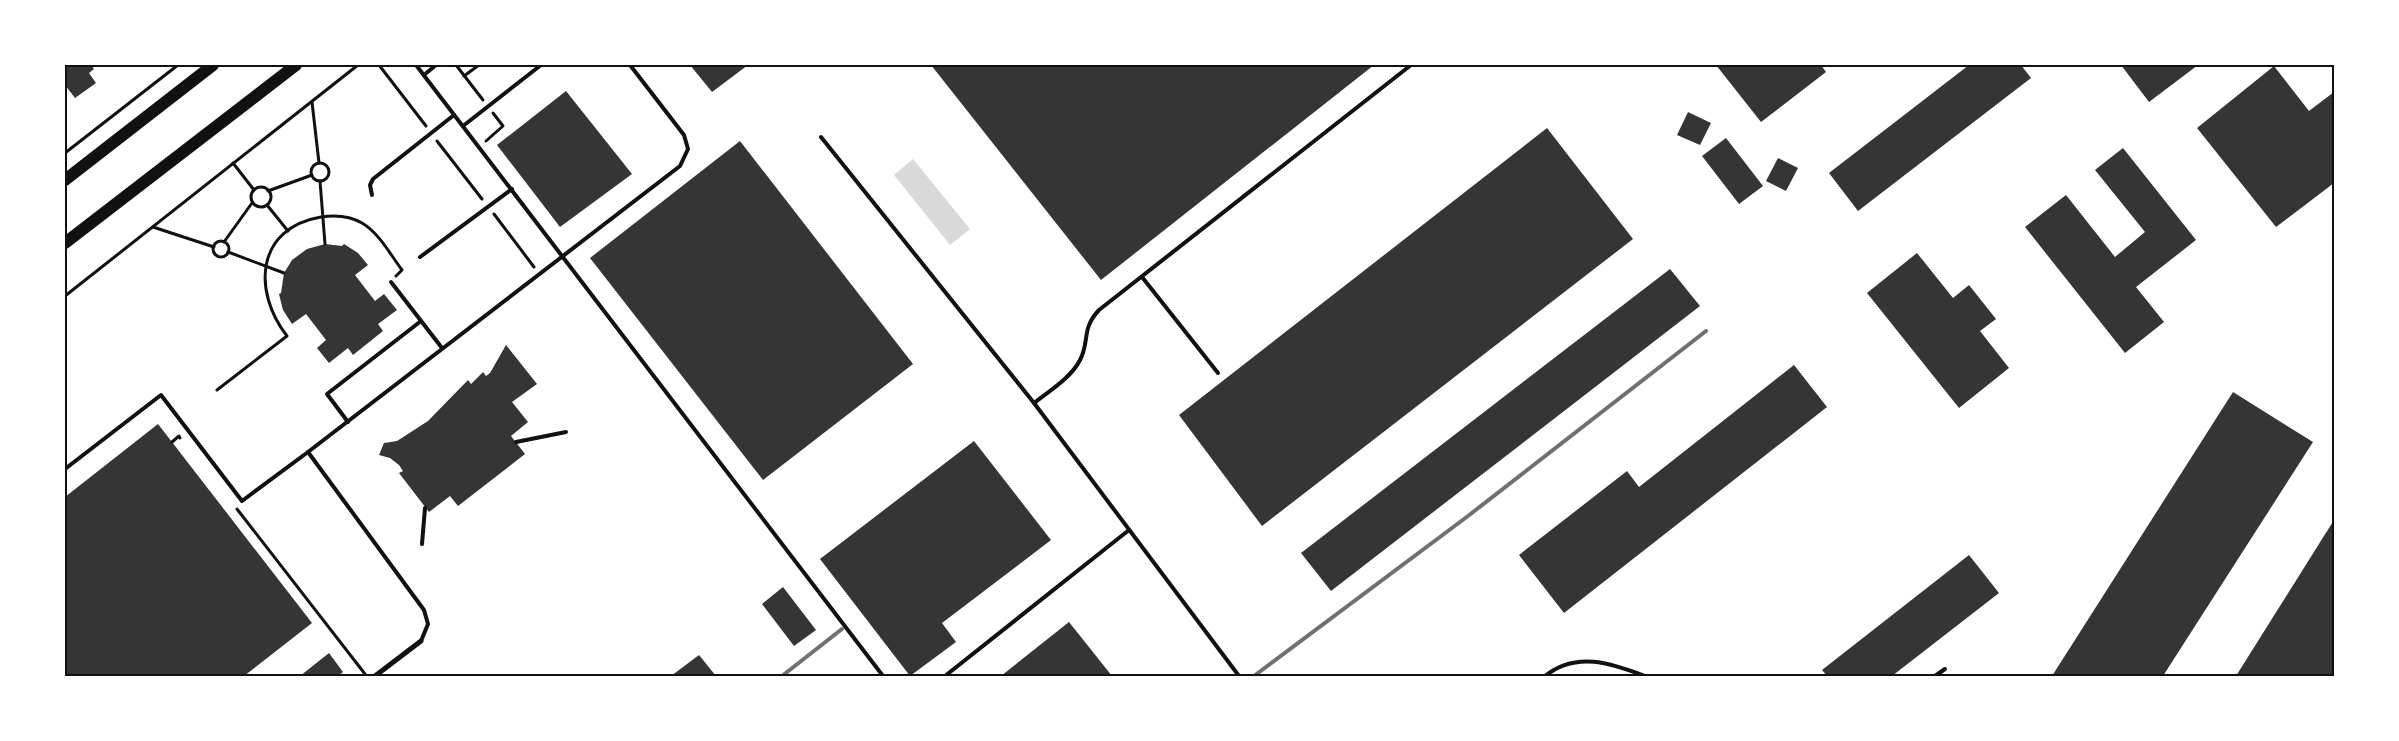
<svg xmlns="http://www.w3.org/2000/svg" width="2399" height="741" font-family="'Roboto Condensed',sans-serif">
<style>
.water{fill:#d9d9d9}
.building{fill:#353535}
.lines{fill:none;stroke-linecap:round;stroke-linejoin:round}
.path{stroke:#111;stroke-width:3}
.service{stroke:#111;stroke-width:4}
.minor{stroke:#111;stroke-width:5}
.primary{stroke:#111;stroke-width:12}
.rail{stroke:#707070;stroke-width:4}
.neatline{fill:none;stroke:#111;stroke-width:2}
</style>
<rect width="100%" height="100%" fill="#fff"/>
<polygon class="water" points="913,159 970,229 950,245 894,175"/>
<g class="building">
<polygon points="70,65 91,65 94,69 89,73 96,83 75,98 65,85 65,69"/>
<polygon points="690,65 748,65 712,92"/>
<polygon points="931,65 1374,65 1101,280"/>
<polygon points="1716,65 1821,65 1826,72 1761,122"/>
<polygon points="1969,65 2021,65 2031,78 1858,211 1829,173"/>
<polygon points="2121,65 2198,65 2149,102"/>
<polygon points="2274,66 2309,111 2334,92 2334,183 2276,227 2197,128"/>
<polygon points="566,91 632,174 560,227 497,145"/>
<polygon points="1688,112 1711,123 1700,145 1677,135"/>
<polygon points="1547,128 1633,239 1262,526 1179,415"/>
<polygon points="1726,138 1763,186 1739,204 1702,156"/>
<polygon points="740,141 913,364 763,480 590,258"/>
<polygon points="2123,148 2196,240 2136,287 2164,322 2125,353 2025,227 2066,195 2115,257 2145,232 2095,170"/>
<polygon points="1778,158 1798,168 1786,191 1766,181"/>
<polygon points="325,244 342,246 344,244 358,253 368,265 355,275 375,301 384,294 397,310 378,324 383,331 353,355 348,348 329,363 317,348 326,340 306,314 292,324 283,310 279,294 281,293 284,273 292,260 307,249"/>
<polygon points="1917,253 1953,298 1969,285 1996,319 1980,331 2009,368 1959,408 1867,293"/>
<polygon points="1670,269 1700,306 1331,591 1301,553"/>
<polygon points="506,345 537,384 512,402 528,422 511,436 525,454 458,506 450,496 429,512 399,473 403,471 399,465 390,458 379,455 384,443 397,441 428,421 468,380 471,384 483,372 486,376 490,373"/>
<polygon points="1794,365 1827,407 1564,613 1519,555 1627,471 1639,487"/>
<polygon points="2233,392 2313,442 2163,676 2052,676"/>
<polygon points="158,424 312,623 244,676 65,676 65,497"/>
<polygon points="974,441 1051,540 942,623 956,642 910,676 820,559"/>
<polygon points="2334,520 2334,676 2236,676"/>
<polygon points="1969,555 1999,593 1892,676 1827,676 1822,670"/>
<polygon points="783,587 816,630 794,646 762,604"/>
<polygon points="1069,622 1112,676 1001,676"/>
<polygon points="329,653 343,672 338,676 300,676"/>
<polygon points="699,655 716,676 671,676"/>
</g>
<g class="lines">
<g class="path">
<polyline points="379,65 426,126"/>
<polyline points="456,65 483,100"/>
<polyline points="464,76 479,65"/>
<polyline points="312,102 319,163"/>
<polyline points="437,141 482,199"/>
<polyline points="486,141 503,126 493,113"/>
<polyline points="65,153 178,65"/>
<polyline points="233,163 254,190"/>
<circle cx="320" cy="172" r="9"/>
<polyline points="320,181 325,244"/>
<circle cx="261" cy="197" r="10"/>
<polyline points="268,191 312,175"/>
<polyline points="267,205 288,231"/>
<polyline points="494,214 534,267"/>
<polyline points="153,227 214,247"/>
<circle cx="221" cy="249" r="8"/>
<polyline points="224,242 252,203"/>
<polyline points="228,252 284,273"/>
<polyline points="65,296 358,65"/>
<path d="M217 390 287 336C252 291 256 228 321 217 334 215 350 216 362 223 379 233 390 254 402 270L396 276"/>
<polyline points="172,442 179,436 180,438"/>
<polyline points="237,509 365,674"/>
</g>
<g class="service">
<polyline points="416,65 883,676"/>
<polyline points="424,75 436,65"/>
<polyline points="463,126 541,65"/>
<polyline points="821,137 1034,403 1239,676"/>
<polyline points="372,195 370,185 373,179 454,115"/>
<polyline points="420,257 512,189"/>
<polyline points="1142,277 1218,373"/>
<polyline points="391,282 442,348"/>
<path d="M1034 403C1049 391 1071 378 1080 360 1090 341 1081 329 1099 310L1411 65"/>
<polyline points="348,422 327,394 421,321"/>
<polyline points="516,442 566,432"/>
<polyline points="65,469 161,395 242,501 308,452"/>
<polyline points="422,544 425,508"/>
<polyline points="421,641 428,624 424,610 308,452 680,166 688,149 684,135 630,65"/>
<polyline points="945,676 1129,530"/>
<path d="M1545 676C1576 651 1611 663 1645 676"/>
<polyline points="1935,676 1945,669"/>
</g>
<polyline class="minor" points="375,676 421,641"/>
<g class="primary">
<polyline points="65,180 213,65"/>
<polyline points="65,243 296,65"/>
</g>
<g class="rail">
<polyline points="782,676 842,629"/>
<polyline points="1254,676 1468,516 1706,331"/>
</g>
</g>
<rect width="2399" height="741" fill="none" stroke="#ffffff" stroke-width="132"/>
<rect x="66" y="66" width="2267" height="609" class="neatline"/>
</svg>
